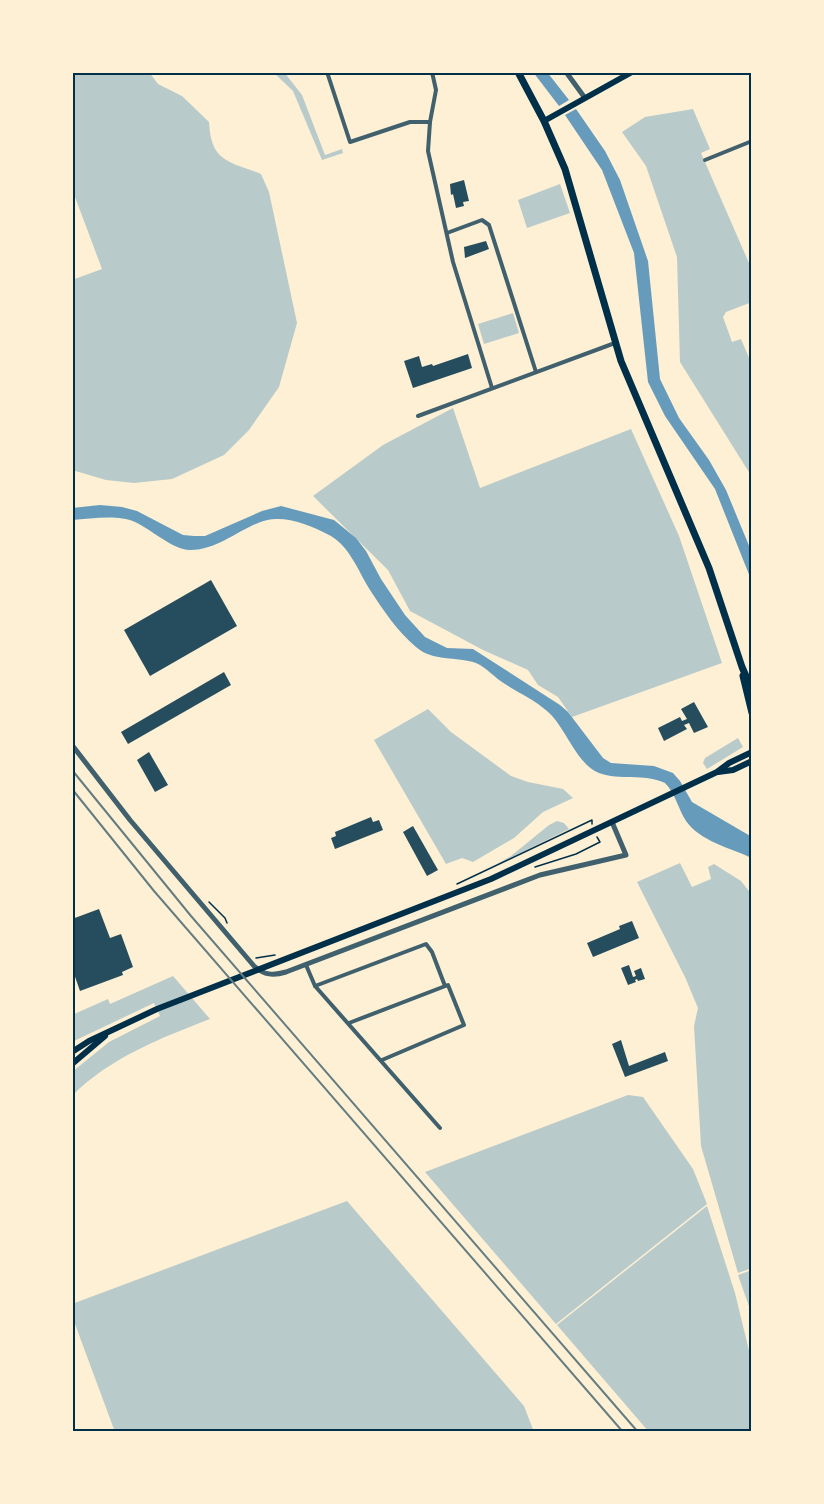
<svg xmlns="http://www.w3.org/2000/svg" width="824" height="1504" font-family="'Work Sans',sans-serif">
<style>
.green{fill:#b9caca}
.water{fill:#669bbc}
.building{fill:#264d5e}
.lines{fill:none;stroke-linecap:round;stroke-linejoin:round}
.path{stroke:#003049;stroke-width:1.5}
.minor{stroke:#3f606c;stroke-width:4}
.tertiary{stroke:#3f606c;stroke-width:5}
.secondary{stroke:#003049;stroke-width:6}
.primary{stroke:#003049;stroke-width:7}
.rail{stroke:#657d81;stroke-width:2}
.neatline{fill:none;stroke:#003049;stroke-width:2}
</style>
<rect width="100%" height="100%" fill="#fdf0d5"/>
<g class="green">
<path d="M72 72H149L158 84 182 96 209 122C211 162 228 161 261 174L269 192 297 323 279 387 249 430 224 455 172 479 134 483 106 480 72 470V280L102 269 75 197 72 198Z"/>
<polygon points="273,72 284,72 302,95 325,155 342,149 343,153 322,160 293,91"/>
<polygon points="693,109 710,149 701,153 752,270 752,302 726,312 723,317 732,342 741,339 752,365 752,477 680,362 677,257 646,166 622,132 645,117"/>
<polygon points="560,184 570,213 527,228 518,200"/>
<polygon points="513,313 519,333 484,344 478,324"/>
<polygon points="453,408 480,488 631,429 679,536 722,663 572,717 558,697 538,685 528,670 483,650 410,611 388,570 313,496 383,445"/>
<polygon points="428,709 451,732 511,776 528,782 563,789 573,798 543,812 514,838 473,862 462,858 446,864 374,740"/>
<polygon points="738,738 743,747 707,769 703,763 705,758"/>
<polygon points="557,821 564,823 569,829 494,866 511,856 549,825"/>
<polygon points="680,863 692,887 711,879 708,867 714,864 741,881 752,895 752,1268 738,1273 701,1146 694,1026 698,1008 685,977 637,882"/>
<path d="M173 976 210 1019C161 1038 109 1058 72 1096V1072L109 1042 160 1016 154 1003 72 1042V1015L108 999 110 1004Z"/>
<polygon points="628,1095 643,1097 693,1169 707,1204 556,1324 425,1172"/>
<polygon points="347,1201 524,1406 534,1432 115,1432 72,1316 72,1304"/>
<polygon points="707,1206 735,1293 752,1363 752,1432 649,1432 557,1325"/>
<polygon points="752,1270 752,1315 738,1275"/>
</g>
<g class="water">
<polygon points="533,72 547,72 569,100 559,106"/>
<polygon points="576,109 605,151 620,180 648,261 660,379 679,418 709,460 726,490 752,553 752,582 715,489 665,416 648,382 634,253 602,170 565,115"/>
<path d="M100 505 122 507 137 511 183 535 194 536H205L262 511 281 506 334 520 356 538 366 551 381 579 405 615 425 637 447 648 473 649 560 705 568 712 603 758 611 763 654 766 673 773 680 781 692 802 752 837V858C730 848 700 841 686 821 678 809 676 794 665 783 643 773 620 781 599 773 576 764 566 727 547 711 535 700 519 693 505 684 495 678 487 668 476 663 456 656 433 662 416 647 398 632 383 610 370 590 358 571 349 544 327 534 312 526 292 518 275 519 248 520 222 550 191 550 174 551 151 529 135 522 117 514 91 519 72 520V508Z"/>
</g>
<g class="building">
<polygon points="464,180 469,201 463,202 464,206 456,208 453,194 451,195 450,184"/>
<polygon points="486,241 489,249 465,258 464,247"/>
<polygon points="468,354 472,368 413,388 404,361 419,356 422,367 432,364 433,366"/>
<polygon points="211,580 237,626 150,676 124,630"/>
<polygon points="224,672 231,685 128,744 121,732"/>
<polygon points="694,702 708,727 694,733 689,723 684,725 687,729 664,741 658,728 680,717 682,721 687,719 681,709"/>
<polygon points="149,752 168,785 155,792 137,760"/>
<polygon points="371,817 373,822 379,820 383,830 335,849 331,838 336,836 335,832"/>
<polygon points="413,826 438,870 427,876 403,832"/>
<polygon points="99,909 110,938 121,934 133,967 122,972 123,975 80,991 72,968 72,919"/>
<polygon points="632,921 639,938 593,957 587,943 620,929 619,926"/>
<polygon points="629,965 633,977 636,976 634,971 641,968 645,979 638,981 637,979 635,980 636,982 628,985 621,968"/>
<polygon points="621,1040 629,1066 665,1052 668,1061 625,1077 612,1044"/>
</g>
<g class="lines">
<g class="path">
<polyline points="535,867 576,854 600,842 597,837"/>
<polyline points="457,884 592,820 592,824"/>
<polyline points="209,902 225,918 227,923"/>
<polyline points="256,958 275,955"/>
</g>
<g class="minor">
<polyline points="327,72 350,142 410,122 430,122"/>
<polyline points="432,72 436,90 430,122 428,151 453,262 492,388"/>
<polyline points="705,160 752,141"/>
<polyline points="447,233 482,220 489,225 536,372"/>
<polyline points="418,416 615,343"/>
<polyline points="306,965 315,986 440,1128"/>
<polyline points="315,986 426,944 432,952 445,986"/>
<polyline points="349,1023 448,985 464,1025 382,1060"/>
</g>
<g class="tertiary">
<polyline points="566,72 585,98"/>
<path d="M72 745 130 820 254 966C264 975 273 976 286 972L540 875 626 855 612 822"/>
</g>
<g class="secondary">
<polyline points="544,121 632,72"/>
<polyline points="718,772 733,770 752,761"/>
<polyline points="72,1052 89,1041 157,1009 491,879 717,772 729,763 752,752"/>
<polyline points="72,1064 105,1036"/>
</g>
<g class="primary">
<polyline points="518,72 544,121 565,169 621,361 709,568 742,667 752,690"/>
<polyline points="743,676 752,713"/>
</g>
<g class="rail">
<polyline points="72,770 191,916 638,1432"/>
<polyline points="72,789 154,891 623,1432"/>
</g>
</g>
<rect width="824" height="1504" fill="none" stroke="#fdf0d5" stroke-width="147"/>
<rect x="74" y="74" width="676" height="1356" class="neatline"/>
</svg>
